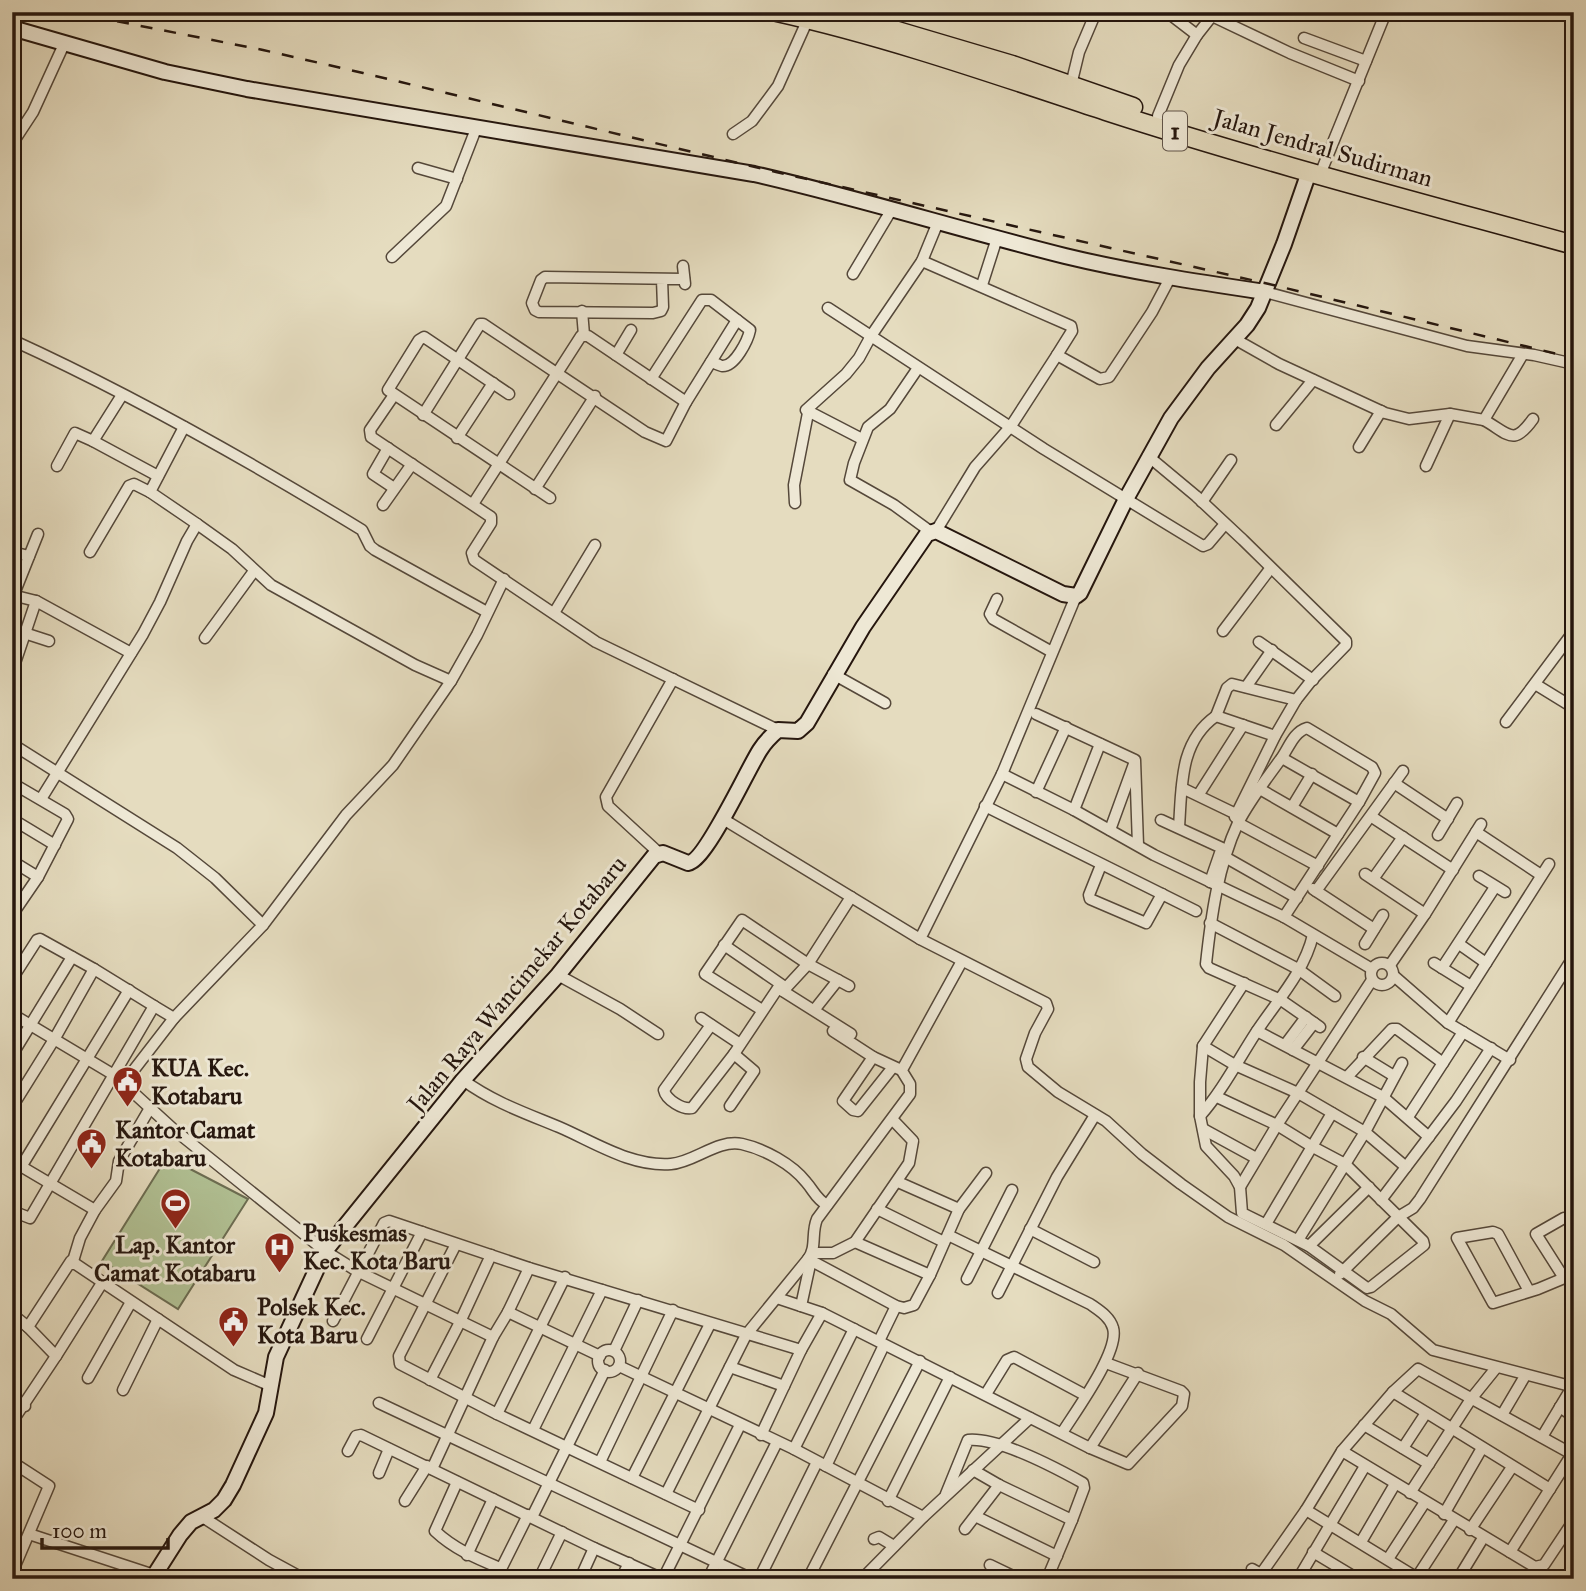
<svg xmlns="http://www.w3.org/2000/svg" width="1586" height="1591" font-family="'IM FELL Great Primer',serif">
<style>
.green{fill:#b1c194;stroke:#6b6c51;stroke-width:2}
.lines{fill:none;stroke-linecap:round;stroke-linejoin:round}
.street-casing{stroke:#55483a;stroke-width:13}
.secondary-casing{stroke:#25160e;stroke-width:18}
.highway-casing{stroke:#25160e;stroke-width:21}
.street{stroke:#eee8d5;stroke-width:10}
.secondary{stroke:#eee8d5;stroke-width:14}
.highway{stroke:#e5dcbf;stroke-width:18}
.rail{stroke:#25160e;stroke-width:2.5;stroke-dasharray:12 12;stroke-linecap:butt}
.labels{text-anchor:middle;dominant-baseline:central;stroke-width:6;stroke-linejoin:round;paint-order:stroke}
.shield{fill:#eee8d5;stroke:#61554a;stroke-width:2}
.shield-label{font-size:23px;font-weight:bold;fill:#25160e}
.street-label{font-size:24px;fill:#25160e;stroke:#eee8d5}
.poi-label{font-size:24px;font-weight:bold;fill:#25160e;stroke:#eee8d5;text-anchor:start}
</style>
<rect width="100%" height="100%" fill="#e5dcbf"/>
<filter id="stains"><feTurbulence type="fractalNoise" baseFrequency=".00286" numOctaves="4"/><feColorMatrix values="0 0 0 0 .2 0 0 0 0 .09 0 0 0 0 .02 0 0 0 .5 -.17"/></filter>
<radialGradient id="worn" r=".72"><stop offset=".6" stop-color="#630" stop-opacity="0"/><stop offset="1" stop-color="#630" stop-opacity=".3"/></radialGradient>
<polygon class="green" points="167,1157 248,1199 178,1309 102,1261"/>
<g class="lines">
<defs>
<g id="street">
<polyline points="1167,12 1197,35 1212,16 1290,53 1359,81"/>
<polyline points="1304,38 1366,61"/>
<polyline points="1071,85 1079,52 1096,12"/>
<polyline points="1158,116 1179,65 1197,35"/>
<polyline points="733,134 752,121 778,86 808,19"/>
<polyline points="12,144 33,112 65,42"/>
<polyline points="1323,167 1386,12"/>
<polyline points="418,168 457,179"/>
<polyline points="392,257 446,206 474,134"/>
<polyline points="922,261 1071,326 1072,331 1057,355"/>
<polyline points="683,266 685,284"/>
<polyline points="853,274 892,209"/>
<polyline points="662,279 663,307 661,311 653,313 539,312 535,310 532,303 541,280 545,277 684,279"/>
<polyline points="982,285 997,238"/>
<polyline points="1265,292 1467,346 1534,355 1574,364"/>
<polyline points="828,308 1044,449 1203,546 1208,544 1225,524"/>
<polyline points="582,311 584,335"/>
<polyline points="1233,338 1279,364 1385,413 1409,419 1450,414 1484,420 1523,354"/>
<path d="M12 340C133 395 249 461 362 530L370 546 375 550 487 612"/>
<polyline points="616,355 631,330"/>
<polyline points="918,368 890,409 868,427 854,463 850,480 894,505 931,532"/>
<path d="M651 379 702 300H711L750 330C748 340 735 367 722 366 721 366 712 362 711 362"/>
<polyline points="509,394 424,337 419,340 388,390 550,498"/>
<polyline points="394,395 370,430 371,437 491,517 491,523 472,553 474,560 596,642 778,730"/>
<polyline points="423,415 480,324 483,324 645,432 666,441 686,402 737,320"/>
<path d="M1484 420C1509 434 1513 447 1533 419"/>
<polyline points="1276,425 1313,380"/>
<polyline points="184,427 150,492 197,524"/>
<polyline points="457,438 493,383"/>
<polyline points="862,439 806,410 846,374 859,358 871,336 922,261 938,222"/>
<polyline points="93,441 158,476"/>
<polyline points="1359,447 1381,411"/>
<polyline points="388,448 373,474 394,488"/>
<polyline points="1148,456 1196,496 1243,540 1346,641 1346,645 1311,681 1296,700"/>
<polyline points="57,466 75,433 93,441 122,395"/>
<polyline points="1426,466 1450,414"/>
<polyline points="535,489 595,396"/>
<polyline points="1202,502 1231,460"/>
<polyline points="795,503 794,485 808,413"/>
<polyline points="473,504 581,336 588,336 686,402"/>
<polyline points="383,505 412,464"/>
<polyline points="936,531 975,467 1011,426 1057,355 1100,379 1109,377 1152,312 1170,278"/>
<polyline points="12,552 29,556"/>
<polyline points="90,552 129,486 134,484 150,492"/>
<polyline points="12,588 16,589 38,534"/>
<polyline points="12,595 36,601 131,653"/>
<polyline points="1076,596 1002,774 920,939 1046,1003 1048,1009 1035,1033 1026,1059 1028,1067 1058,1092 1106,1121 1142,1154 1181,1184 1228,1217 1284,1245 1365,1301 1391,1314 1433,1350 1574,1387"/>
<polyline points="997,599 990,614 993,619 1052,652"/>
<polyline points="554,613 595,545"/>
<polyline points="12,629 49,641"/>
<polyline points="1223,631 1270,569"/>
<polyline points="205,638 254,571"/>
<polyline points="1259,642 1313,680"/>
<polyline points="12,672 36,601"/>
<polyline points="833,674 885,703"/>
<polyline points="1535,684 1574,708"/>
<polyline points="1246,687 1272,650"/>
<polyline points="1036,714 1135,760 1138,845"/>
<polyline points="1216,716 1227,688 1232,684 1296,700 1275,736 1235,817"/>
<polyline points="1506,722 1574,631"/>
<polyline points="12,744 177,848 215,878 263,925"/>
<polyline points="1282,758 1359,802"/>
<polyline points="1002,774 1074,810 1154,855 1284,917 1372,969"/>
<polyline points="12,783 65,814 68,819 38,877 12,915"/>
<polyline points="1394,783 1448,819"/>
<polyline points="1182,788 1236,814"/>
<polyline points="1258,788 1338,834"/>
<polyline points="1036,792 1066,727"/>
<polyline points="1199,794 1243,725"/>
<polyline points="41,799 143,634 160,602 187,541 197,524 232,549 271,585 415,665 451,681 477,635 504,579"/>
<polyline points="985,806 1196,911"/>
<polyline points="1292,807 1312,774"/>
<polyline points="1074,810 1100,744"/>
<polyline points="1372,817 1453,870"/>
<polyline points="12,819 55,845"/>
<polyline points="723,819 920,939"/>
<polyline points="1161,820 1222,848"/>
<polyline points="1238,823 1318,866"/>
<path d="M1179 827C1182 786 1179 742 1216 716L1275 736"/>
<polyline points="1110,830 1134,764"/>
<polyline points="1476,832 1541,875"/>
<polyline points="1438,835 1457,803"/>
<polyline points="659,853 608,806 606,797 673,679"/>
<polyline points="1225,857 1297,898"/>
<polyline points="12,861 38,877"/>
<polyline points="1101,865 1089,895 1090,899 1146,923 1162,894"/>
<polyline points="1365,874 1425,914"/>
<polyline points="1479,876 1505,892"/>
<polyline points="1373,879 1403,837"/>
<polyline points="1210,882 1220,853"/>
<polyline points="1313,889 1374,929"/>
<polyline points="1316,891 1403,771"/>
<path d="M1284 917 1359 802 1375 773 1372 767 1307 728C1293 732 1288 750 1280 760 1265 781 1250 800 1238 823 1218 866 1211 917 1206 964L1209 968 1281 1000 1320 1027"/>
<polyline points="1210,923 1298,969 1335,996"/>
<polyline points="1365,944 1383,915"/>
<polyline points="1459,944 1486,963"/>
<polyline points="724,945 785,987"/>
<circle cx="1382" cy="974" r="11"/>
<polyline points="1434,963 1471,986"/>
<polyline points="1390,965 1425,914 1481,824"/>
<polyline points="1442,968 1495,887"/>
<polyline points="558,975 620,1009 658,1034"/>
<polyline points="1394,976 1448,1023 1510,1060"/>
<polyline points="12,979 37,940 40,939 94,969 154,1006 30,1218 12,1211"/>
<polyline points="783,991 808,964 851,897"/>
<polyline points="154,1006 174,1018 263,925 346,815 393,765 451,681"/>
<polyline points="815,1009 838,980"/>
<polyline points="762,1010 705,974 742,920 808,964 849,986"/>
<polyline points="12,1014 114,1075 172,1128 325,1251 357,1271 493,1337"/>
<polyline points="701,1018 740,1044"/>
<polyline points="1448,1023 1549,864"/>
<path d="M711 1025 664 1090C666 1100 683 1110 692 1108L734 1054 778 988 851 1034"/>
<polyline points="833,1031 873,1057 899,1069"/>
<polyline points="1257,1031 1383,1097 1429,1137"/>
<polyline points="1285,1045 1306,1017"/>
<polyline points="1203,1046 1235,1065 1298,1093 1365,1132 1406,1167"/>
<polyline points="1293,1050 1314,1023"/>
<polyline points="12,1055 72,957"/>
<polyline points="873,1057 843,1101 853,1110 858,1111 893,1067"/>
<polyline points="1363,1057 1394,1076"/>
<polyline points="1347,1077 1392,1029 1397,1029 1443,1063"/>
<path d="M463 1080C493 1102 525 1113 559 1127 594 1142 631 1167 671 1164 695 1162 717 1139 742 1144 764 1149 792 1164 806 1182 814 1191 816 1199 827 1205"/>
<polyline points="123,1084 174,1018"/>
<polyline points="1217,1097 1277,1125 1311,1146 1345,1164 1423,1241 1424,1245 1371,1287 1367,1288 1309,1246 1242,1213 1240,1187 1234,1176 1206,1146 1200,1116 1200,1082 1203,1046 1244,983"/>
<polyline points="730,1106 754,1071 734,1054"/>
<polyline points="12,1107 55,1038 94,969"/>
<path d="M1200 1116C1222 1091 1237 1062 1255 1034 1275 1003 1304 973 1313 935"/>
<polyline points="1408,1117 1463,1032"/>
<polyline points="1203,1129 1256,1158"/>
<polyline points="12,1161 95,1210"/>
<polyline points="21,1167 129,990"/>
<polyline points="898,1182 959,1209"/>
<polyline points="1240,1187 1277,1125 1372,980"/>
<polyline points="1381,1200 1456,1101 1491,1048"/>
<polyline points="877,1209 944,1242"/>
<polyline points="1266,1224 1332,1113"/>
<polyline points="1030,1229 1094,1262"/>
<path d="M948 1235 1090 1304C1100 1311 1110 1317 1113 1328 1120 1351 1075 1412 1062 1433"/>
<polyline points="1298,1240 1365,1132 1402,1063"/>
<polyline points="855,1242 930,1275"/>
<polyline points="456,1244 399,1356 400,1364 497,1414 699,1510"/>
<polyline points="1309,1246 1369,1187"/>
<polyline points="812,1253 833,1253 855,1242 909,1163 913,1141 892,1119"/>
<path d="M808 1259C817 1247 811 1233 817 1219L910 1094V1084L902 1071 903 1068 962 961"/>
<polyline points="73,1261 80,1238 95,1210 116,1181 119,1161 150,1108"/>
<polyline points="1340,1274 1398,1217 1413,1208 1420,1199 1574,956"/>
<polyline points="1564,1278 1536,1234 1564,1218 1569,1218 1574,1224"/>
<polyline points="967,1279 1012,1190"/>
<polyline points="1529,1291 1498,1234 1493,1232 1457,1238 1493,1303 1538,1289 1574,1274"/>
<polyline points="998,1293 1057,1177 1095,1115"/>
<polyline points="777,1298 822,1313 1090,1448 1128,1464 1182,1406 1184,1394 1181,1391 1106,1363"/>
<polyline points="801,1306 811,1260"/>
<polyline points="508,1312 600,1356"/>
<polyline points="12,1314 28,1327"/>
<polyline points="333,1321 384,1223 389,1221 529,1268 801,1350"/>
<polyline points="367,1339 422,1232"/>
<polyline points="879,1341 896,1306"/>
<circle cx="609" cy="1361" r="11"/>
<polyline points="614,1351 638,1300"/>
<polyline points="56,1356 102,1283"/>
<polyline points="619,1366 794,1449 923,1517"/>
<polyline points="730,1367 784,1386"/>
<polyline points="88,1378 131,1302"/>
<polyline points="430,1380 460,1322 491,1255"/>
<polyline points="123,1390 158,1319"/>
<polyline points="1393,1392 1550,1489"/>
<polyline points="986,1394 1007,1360 1014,1357 1085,1395"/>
<polyline points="12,1396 25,1406"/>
<polyline points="379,1403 752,1579"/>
<polyline points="1560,1407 1574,1417"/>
<polyline points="497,1414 565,1277"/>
<polyline points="1502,1415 1525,1376"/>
<polyline points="12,1422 56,1356 28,1327 71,1261 234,1370 271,1386"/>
<polyline points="1364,1425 1429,1464"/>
<polyline points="533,1430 602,1290"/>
<polyline points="761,1435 801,1350 822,1313"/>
<polyline points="1542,1437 1572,1387"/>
<polyline points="1090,1448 1138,1373"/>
<polyline points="1403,1448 1426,1413"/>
<polyline points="794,1449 854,1329"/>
<polyline points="348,1451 356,1436 361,1435 594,1548 663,1579"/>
<polyline points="1342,1451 1535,1567 1544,1565 1574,1520"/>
<polyline points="12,1462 49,1486 12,1573"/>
<polyline points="600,1462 673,1310"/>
<polyline points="826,1466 884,1345"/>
<polyline points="432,1469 493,1337 508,1312 529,1268"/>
<polyline points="973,1470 999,1485 1072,1520 1047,1579"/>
<polyline points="379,1473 389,1449"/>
<polyline points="632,1478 710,1324"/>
<path d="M457 1482 435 1531C454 1549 476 1558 500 1568"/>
<polyline points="1410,1493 1471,1399 1496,1368"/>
<polyline points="666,1494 746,1335 808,1259 896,1306 904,1308 914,1305 930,1275 959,1209 986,1173"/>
<path d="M946 1494 968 1440C998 1437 1056 1468 1083 1483L1084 1488 1072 1520"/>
<polyline points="405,1501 427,1466"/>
<polyline points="888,1501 950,1377"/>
<polyline points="1306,1510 1419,1579"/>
<polyline points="1444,1514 1482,1448"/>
<polyline points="201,1516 269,1560 304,1579"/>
<polyline points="532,1517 605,1370"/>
<polyline points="977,1517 1057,1556"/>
<polyline points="965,1529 999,1485"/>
<polyline points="1470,1530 1512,1467"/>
<polyline points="29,1534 154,1575"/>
<polyline points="874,1539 879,1537 894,1546"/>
<polyline points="1361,1542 1395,1484"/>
<polyline points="1313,1552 1358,1579"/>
<polyline points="1510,1552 1574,1451"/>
<polyline points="467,1555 493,1499"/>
<polyline points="1388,1559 1425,1502"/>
<polyline points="990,1565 1019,1579"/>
<polyline points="1252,1569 1270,1579"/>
<polyline points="1261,1574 1306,1510 1342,1451 1393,1392 1418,1369 1572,1454"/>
<polyline points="1417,1577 1454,1520"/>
<polyline points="496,1579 528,1515"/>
<polyline points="539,1579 562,1532"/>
<polyline points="580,1579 594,1548"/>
<polyline points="621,1579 629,1563"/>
<polyline points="663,1579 740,1425"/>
<polyline points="708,1579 777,1442"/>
<polyline points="759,1579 817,1462"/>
<polyline points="808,1579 920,1361"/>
<polyline points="862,1579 923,1517 1030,1418"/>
<polyline points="1298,1579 1365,1466"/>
<polyline points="1458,1579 1483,1538"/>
</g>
<g id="secondary">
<path d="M12 28 165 72 247 89 754 174C859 198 961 230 1065 256 1131 272 1198 282 1265 292"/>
<path d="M152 1579 180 1535 191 1522 214 1510 224 1500 233 1485 266 1413 276 1357 325 1251 463 1080 558 975 654 856 663 853 688 863C706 861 747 770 760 750 765 742 771 736 778 730L798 731 807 723 863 627 927 534 936 531 1063 594 1076 596 1080 593 1126 499 1171 418 1208 368 1247 325 1258 308 1284 244 1309 172"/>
</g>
<g id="highway">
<path d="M777 12C889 37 997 75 1106 111 1260 161 1418 202 1574 245"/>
<polyline points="833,12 1012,65 1133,107"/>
</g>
</defs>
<use href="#street" class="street-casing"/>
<use href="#secondary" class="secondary-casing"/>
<use href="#highway" class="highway-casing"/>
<use href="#street" class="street"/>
<use href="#secondary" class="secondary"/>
<use href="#highway" class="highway"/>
<polyline class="rail" points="70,12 263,50 363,73 776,172 1269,284 1574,358"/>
</g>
<defs>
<symbol id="civic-pin" viewBox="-11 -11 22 30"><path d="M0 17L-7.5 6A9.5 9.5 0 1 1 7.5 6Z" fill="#8f2418" stroke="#eee8d5"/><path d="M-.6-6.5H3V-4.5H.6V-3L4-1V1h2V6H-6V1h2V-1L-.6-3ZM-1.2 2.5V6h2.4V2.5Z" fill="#fff"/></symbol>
<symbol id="stadium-pin" viewBox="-11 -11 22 30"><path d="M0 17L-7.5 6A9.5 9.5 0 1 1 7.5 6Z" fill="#8f2418" stroke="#eee8d5"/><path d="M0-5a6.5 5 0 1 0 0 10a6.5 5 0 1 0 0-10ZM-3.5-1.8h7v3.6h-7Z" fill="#fff"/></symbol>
<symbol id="hospital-pin" viewBox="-11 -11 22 30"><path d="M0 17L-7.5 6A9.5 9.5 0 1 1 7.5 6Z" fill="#8f2418" stroke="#eee8d5"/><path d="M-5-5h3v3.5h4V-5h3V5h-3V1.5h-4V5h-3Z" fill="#fff"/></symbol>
</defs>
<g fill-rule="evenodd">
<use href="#civic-pin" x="110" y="1064" width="35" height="47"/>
<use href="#civic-pin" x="74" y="1126" width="35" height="47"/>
<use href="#stadium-pin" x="158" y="1186" width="35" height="47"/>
<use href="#hospital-pin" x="262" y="1230" width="35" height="47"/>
<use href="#civic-pin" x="216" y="1304" width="35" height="47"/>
</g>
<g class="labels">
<rect class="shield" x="1163" y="111.5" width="24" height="39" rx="5"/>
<g class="shield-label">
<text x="1175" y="131">1</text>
</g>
<g class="street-label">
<text transform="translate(1323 148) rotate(16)">Jalan Jendral Sudirman</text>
<text transform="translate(517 984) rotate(-50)">Jalan Raya Wancimekar Kotabaru</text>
</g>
<g class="poi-label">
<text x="151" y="1068">KUA Kec.<tspan x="151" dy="28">Kotabaru</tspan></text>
<text x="115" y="1130">Kantor Camat<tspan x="115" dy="28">Kotabaru</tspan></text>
<text x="303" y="1233">Puskesmas<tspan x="303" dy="28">Kec. Kota Baru</tspan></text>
<text x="175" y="1245" text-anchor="middle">Lap. Kantor<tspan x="175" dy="28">Camat Kotabaru</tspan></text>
<text x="257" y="1307">Polsek Kec.<tspan x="257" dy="28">Kota Baru</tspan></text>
</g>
</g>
<rect width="1586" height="1591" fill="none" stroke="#e5dcbf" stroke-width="42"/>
<rect x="14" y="14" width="1558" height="1563" fill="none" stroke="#25160e" stroke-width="3.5"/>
<rect x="21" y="21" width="1544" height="1549" fill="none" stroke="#25160e" stroke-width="2"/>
<path d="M42 1538v10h126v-10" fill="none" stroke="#25160e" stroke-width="3.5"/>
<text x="52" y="1538" font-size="21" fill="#25160e" stroke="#eee8d5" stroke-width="5" paint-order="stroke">100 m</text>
<rect width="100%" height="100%" filter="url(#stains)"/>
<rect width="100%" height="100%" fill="url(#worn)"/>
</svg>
